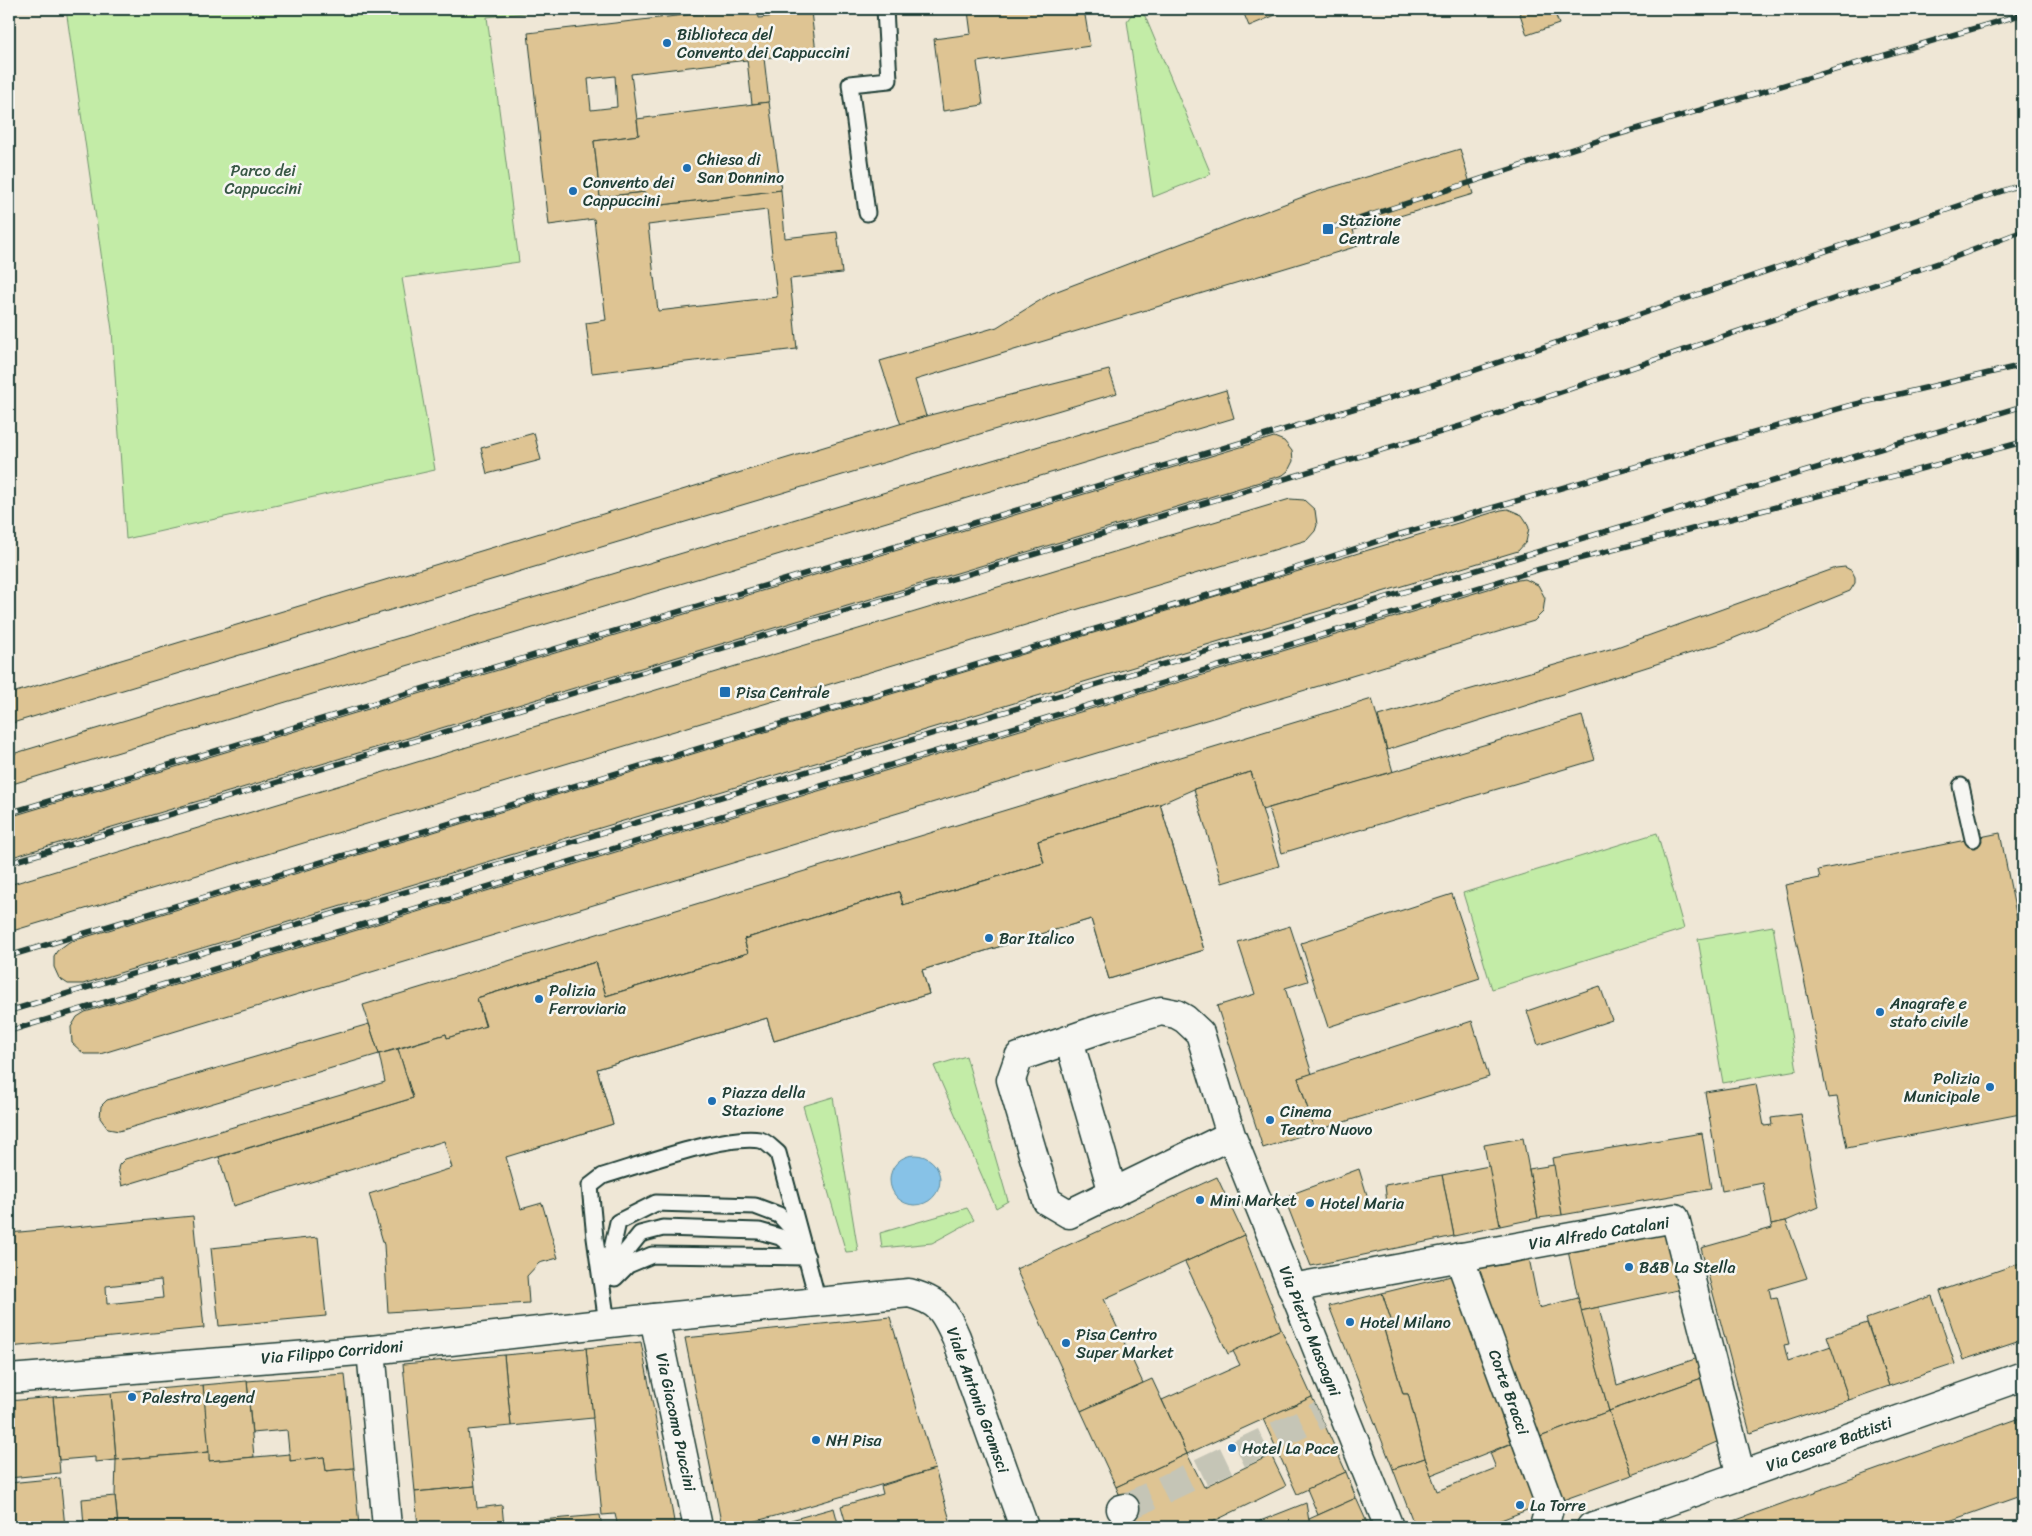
<svg xmlns="http://www.w3.org/2000/svg" width="2032" height="1536" font-family="Sriracha,sans-serif">
<style>
.green{fill:#c3eca7;stroke:#71946e}
.water{fill:#87c2e7;stroke:#5d8d9f}
.building{fill:#dec493;stroke:#1f3d34;fill-rule:evenodd}
.lines{fill:none;stroke-linecap:round;stroke-linejoin:round}
.street-tunnel{stroke:#c5c5b6;stroke-width:28;stroke-dasharray:28 14;stroke-linecap:butt}
.lane-casing{stroke:#1f3d34;stroke-width:19}
.street-casing{stroke:#1f3d34;stroke-width:31}
.secondary-casing{stroke:#1f3d34;stroke-width:31}
.lane{stroke:#f6f6f2;stroke-width:15}
.street{stroke:#f6f6f2;stroke-width:28}
.secondary{stroke:#f6f6f2;stroke-width:28}
.rail-casing{stroke:#1f3d34;stroke-width:5.5}
.rail{stroke:#f6f6f2;stroke-width:4;stroke-dasharray:11;stroke-linecap:butt}
.poi-dot{fill:#1f6fb2;stroke:#f6f6f2;stroke-width:2}
.labels{text-anchor:middle;dominant-baseline:central;stroke-width:5;stroke-linejoin:round;paint-order:stroke}
.poi-label{font-size:16px;fill:#1f3d34;stroke:#f6f6f2;text-anchor:start}
.park-label{font-size:16px;fill:#385745;stroke:#f6f6f2}
.street-label{font-size:16px;fill:#1f3d34;stroke:#f6f6f2}
</style>
<rect width="100%" height="100%" fill="#efe7d6"/>
<filter id="ink" filterUnits="userSpaceOnUse"><feTurbulence type="fractalNoise" baseFrequency=".02" numOctaves="2"/><feDisplacementMap in="SourceGraphic" scale="10" xChannelSelector="R" yChannelSelector="G"/><feConvolveMatrix kernelMatrix="1 2 1 2 8 2 1 2 1" color-interpolation-filters="sRGB"/></filter>
<g filter="url(#ink)">
<g class="green">
<polygon points="66,9 562,9 487,17 519,262 402,278 435,470 126,539 112,330"/>
<polygon points="1139,13 1145,16 1211,174 1153,197 1127,21 1131,15"/>
<polygon points="1657,833 1684,929 1492,989 1463,893"/>
<polygon points="1773,926 1797,1070 1723,1083 1698,939"/>
<polygon points="966,1056 1008,1201 996,1208 934,1066"/>
<polygon points="833,1097 858,1251 846,1252 803,1106"/>
<polygon points="967,1208 974,1220 932,1243 882,1248 880,1233"/>
</g>
<circle class="water" cx="915" cy="1180" r="25"/>
<g class="building">
<path d="M737 9H758L759 18 811 12 816 52 764 58 769 102 752 104 747 60 631 74 639 135 594 141 600 197 645 192 646 207 781 190 785 238 837 232 842 273 790 279 797 349 592 373 586 323 606 320 594 219 549 225 528 33ZM615 76 617 107 591 110 588 79ZM767 210 777 297 658 311 648 225Z"/>
<polygon points="983,9 1084,9 1090,46 977,62 983,105 943,111 934,39 971,34 968,11"/>
<polygon points="1242,9 1290,9 1249,26"/>
<polygon points="1526,9 1575,9 1556,16 1559,24 1527,35 1519,11"/>
<polygon points="769,102 781,190 646,207 645,192 600,197 594,141 639,135 637,119"/>
<polygon points="1460,149 1473,194 1353,230 1358,246 915,380 926,416 901,425 880,361 997,327 1052,293 1313,193"/>
<polygon points="1109,370 1117,393 9,724 9,694 926,416"/>
<polygon points="1226,390 1234,418 9,785 9,755"/>
<polygon points="534,433 541,460 487,474 481,448"/>
<polygon points="1274,437 1284,441 1292,451 1293,461 1288,471 1283,475 9,858 9,817"/>
<polygon points="1290,499 1304,500 1315,510 1317,525 1315,531 1307,540 9,932 9,885"/>
<polygon points="1508,509 1522,515 1526,521 1529,528 1526,542 1518,551 83,984 68,984 59,978 54,967 54,956 57,951 69,942 1501,510"/>
<polygon points="1845,567 1852,571 1855,577 1855,583 1850,591 1722,643 1387,750 1378,716 1617,647 1836,568"/>
<polygon points="1525,579 1538,585 1545,598 1543,612 1534,621 100,1054 84,1054 72,1043 71,1027 77,1017 85,1012 1518,580"/>
<polygon points="1372,699 1393,772 1262,810 1251,772 1194,789 1160,804 1038,841 1044,863 903,905 899,892 868,901 744,939 748,953 606,996 596,962 477,998 486,1026 447,1038 446,1034 379,1054 363,1005"/>
<polygon points="1582,716 1595,760 1282,853 1269,808"/>
<polygon points="1251,772 1279,866 1222,883 1194,789"/>
<polygon points="1160,804 1204,950 1109,979 1091,919 922,970 929,994 774,1041 767,1018 597,1069 613,1124 522,1152 477,998 596,962 606,996 748,953 744,939 868,901 899,892 903,905 1044,863 1038,841"/>
<polygon points="1160,804 1204,950 1109,979 1091,919 922,970 929,994 774,1041 767,1018 597,1069 613,1124 506,1157 521,1209 542,1203 558,1258 539,1263 527,1276 529,1303 388,1312 384,1245 369,1194 452,1168 444,1141 233,1206 219,1157 413,1098 398,1049 446,1034 447,1038 486,1026 477,998 596,962 606,996 748,953 744,939 868,901 899,892 903,905 1044,863 1038,841"/>
<polygon points="2000,833 2023,949 2023,1129 2020,1114 1847,1148 1837,1097 1828,1098 1785,885 1820,878 1818,870"/>
<polygon points="1452,894 1480,978 1328,1027 1301,943"/>
<polygon points="1290,926 1308,981 1285,988 1312,1074 1298,1078 1315,1131 1263,1148 1217,1006 1255,994 1238,942"/>
<polygon points="1600,986 1612,1020 1538,1045 1527,1011"/>
<polygon points="1472,1021 1489,1077 1315,1131 1298,1078"/>
<polygon points="369,1024 379,1054 119,1131 108,1129 100,1118 101,1106 107,1100"/>
<polygon points="398,1049 413,1098 122,1186 118,1169 119,1165 125,1159 385,1082 379,1054"/>
<polygon points="1756,1084 1764,1126 1772,1125 1771,1118 1801,1114 1819,1207 1786,1221 1771,1224 1763,1183 1722,1191 1705,1092"/>
<polygon points="1702,1133 1711,1189 1562,1215 1552,1158"/>
<polygon points="1523,1138 1538,1218 1500,1226 1484,1145"/>
<polygon points="1554,1165 1562,1215 1538,1218 1529,1169"/>
<polygon points="1489,1166 1500,1226 1454,1236 1442,1175"/>
<polygon points="1359,1169 1371,1208 1387,1204 1385,1185 1442,1175 1454,1236 1311,1266 1284,1197"/>
<polygon points="1217,1177 1244,1235 1104,1299 1143,1383 1081,1411 1016,1269"/>
<path d="M193 1216 204 1328 9 1347V1233ZM161 1280 163 1298 107 1304 106 1286Z"/>
<polygon points="1786,1221 1807,1278 1769,1289 1771,1298 1777,1297 1789,1344 1784,1345 1788,1361 1831,1346 1849,1400 1750,1433 1701,1248 1772,1228 1771,1224"/>
<polygon points="1669,1230 1682,1289 1581,1311 1568,1251"/>
<polygon points="1244,1235 1281,1329 1228,1354 1185,1262"/>
<polygon points="318,1237 326,1316 219,1326 211,1248"/>
<polygon points="1529,1258 1539,1308 1578,1298 1609,1411 1540,1437 1475,1269"/>
<polygon points="2020,1263 2023,1273 2023,1340 1963,1360 1940,1291"/>
<polygon points="1451,1276 1517,1441 1431,1475 1425,1458 1408,1394 1403,1394 1382,1323 1392,1323 1382,1293"/>
<polygon points="1382,1293 1392,1323 1382,1323 1403,1394 1408,1394 1425,1458 1393,1469 1329,1306"/>
<polygon points="1932,1296 1955,1364 1889,1386 1866,1319"/>
<polygon points="1599,1307 1617,1385 1698,1358 1702,1378 1609,1411 1581,1311"/>
<polygon points="890,1317 935,1469 775,1516 733,1527 722,1527 685,1338"/>
<polygon points="1867,1323 1889,1386 1849,1400 1827,1336"/>
<polygon points="1281,1329 1312,1397 1187,1454 1162,1400 1240,1365 1233,1351"/>
<polygon points="641,1342 661,1448 675,1527 618,1527 615,1514 602,1515 586,1348"/>
<polygon points="586,1348 593,1418 511,1426 504,1355"/>
<polygon points="504,1355 511,1426 468,1430 475,1486 415,1492 403,1364"/>
<polygon points="345,1374 354,1468 326,1471 324,1457 290,1461 287,1430 252,1433 247,1381"/>
<polygon points="1702,1378 1719,1441 1689,1454 1632,1475 1609,1411"/>
<polygon points="1152,1379 1187,1454 1116,1487 1081,1411"/>
<polygon points="247,1381 254,1457 209,1461 203,1385"/>
<polygon points="203,1385 209,1452 116,1460 111,1393"/>
<polygon points="111,1393 116,1460 95,1462 95,1457 59,1460 53,1397"/>
<polygon points="53,1397 60,1473 9,1478 9,1401"/>
<polygon points="1312,1397 1346,1472 1297,1494 1263,1419"/>
<polygon points="1609,1411 1632,1475 1563,1500 1540,1437"/>
<polygon points="2023,1417 2023,1495 1932,1527 1717,1527"/>
<polygon points="1517,1441 1540,1505 1483,1527 1415,1527 1393,1469 1425,1458 1437,1491 1496,1468 1490,1453"/>
<polygon points="209,1452 209,1461 290,1454 290,1461 324,1457 326,1471 354,1468 359,1527 118,1527 115,1496 116,1460"/>
<polygon points="1187,1454 1204,1487 1271,1455 1286,1486 1202,1527 1134,1527 1116,1487"/>
<polygon points="935,1469 952,1527 847,1527 841,1506 883,1494 881,1486"/>
<polygon points="1346,1472 1356,1498 1318,1515 1307,1489"/>
<polygon points="60,1478 65,1527 9,1527 9,1483"/>
<polygon points="475,1486 477,1508 502,1505 504,1527 418,1527 415,1492"/>
<polygon points="115,1496 118,1527 84,1527 82,1499"/>
<polygon points="1356,1498 1369,1527 1310,1527 1309,1519"/>
<polygon points="1306,1503 1310,1527 1255,1527 1255,1523"/>
<polygon points="834,1508 839,1527 793,1527 791,1520"/>
<polygon points="600,1515 602,1527 518,1527 517,1522"/>
</g>
<g class="lines">
<polyline class="street-tunnel" points="1125,1508 1320,1415"/>
<defs>
<g id="lane">
<polyline points="867,213 850,84 889,80 885,9"/>
<polyline points="1961,786 1973,839"/>
<polyline points="611,1275 620,1259 640,1234 663,1228 759,1231 780,1237 802,1254"/>
<polyline points="615,1278 628,1265 652,1255 807,1257"/>
<polyline points="605,1280 618,1222 656,1203 755,1206 779,1215 792,1229 797,1239"/>
<path d="M607 1323 595 1238 590 1186 603 1176C640 1165 724 1134 760 1140 766 1141 773 1149 778 1153L818 1301"/>
</g>
<g id="street">
<polyline points="1069,1040 1113,1193"/>
<polyline points="1231,1135 1069,1214 1047,1201 1011,1080 1019,1057 1103,1028 1161,1011 1176,1014 1185,1019 1200,1033 1231,1135 1389,1527"/>
<polyline points="1459,1257 1550,1505 1544,1527"/>
<polyline points="1292,1288 1675,1218 1741,1476"/>
<polyline points="654,1318 698,1527"/>
<polyline points="371,1350 387,1527"/>
<polyline points="1121,1509 1125,1508"/>
</g>
<g id="secondary">
<path d="M9 1379 371 1350 654 1318 909 1293C939 1301 944 1310 956 1337L1024 1527"/>
<polyline points="1591,1527 1635,1513 2023,1376"/>
</g>
</defs>
<use href="#lane" class="lane-casing"/>
<use href="#street" class="street-casing"/>
<use href="#secondary" class="secondary-casing"/>
<use href="#lane" class="lane"/>
<use href="#street" class="street"/>
<use href="#secondary" class="secondary"/>
<defs>
<g id="rail">
<polyline points="1328,229 1603,139 2023,14"/>
<polyline points="9,813 1426,387 2023,184"/>
<polyline points="9,863 1464,425 1947,260 2023,231"/>
<polyline points="9,956 1268,577 1397,535 1848,406 2023,365"/>
<polyline points="9,1011 2023,406"/>
<polyline points="9,1031 1540,569 2023,442"/>
</g>
</defs>
<use href="#rail" class="rail-casing"/>
<use href="#rail" class="rail"/>
</g>
</g>
<g class="poi-dot">
<circle cx="667" cy="43" r="5"/>
<circle cx="687" cy="168" r="5"/>
<circle cx="573" cy="191" r="5"/>
<rect x="1322" y="223" width="12" height="12" rx="2.5"/>
<rect x="719" y="686" width="12" height="12" rx="2.5"/>
<circle cx="989" cy="938" r="5"/>
<circle cx="539" cy="999" r="5"/>
<circle cx="1880" cy="1012" r="5"/>
<circle cx="1990" cy="1087" r="5"/>
<circle cx="712" cy="1101" r="5"/>
<circle cx="1270" cy="1120" r="5"/>
<circle cx="1200" cy="1200" r="5"/>
<circle cx="1310" cy="1203" r="5"/>
<circle cx="1629" cy="1267" r="5"/>
<circle cx="1350" cy="1322" r="5"/>
<circle cx="1066" cy="1343" r="5"/>
<circle cx="132" cy="1397" r="5"/>
<circle cx="816" cy="1440" r="5"/>
<circle cx="1232" cy="1448" r="5"/>
<circle cx="1520" cy="1505" r="5"/>
</g>
<g class="labels">
<g class="poi-label">
<text x="677" y="34">Biblioteca del<tspan x="677" dy="18">Convento dei Cappuccini</tspan></text>
<text x="697" y="159">Chiesa di<tspan x="697" dy="18">San Donnino</tspan></text>
<text x="583" y="182">Convento dei<tspan x="583" dy="18">Cappuccini</tspan></text>
<text x="1339" y="220">Stazione<tspan x="1339" dy="18">Centrale</tspan></text>
<text x="736" y="692">Pisa Centrale</text>
<text x="999" y="938">Bar Italico</text>
<text x="549" y="990">Polizia<tspan x="549" dy="18">Ferroviaria</tspan></text>
<text x="1890" y="1003">Anagrafe e<tspan x="1890" dy="18">stato civile</tspan></text>
<text x="1980" y="1078" text-anchor="end">Polizia<tspan x="1980" dy="18">Municipale</tspan></text>
<text x="722" y="1092">Piazza della<tspan x="722" dy="18">Stazione</tspan></text>
<text x="1280" y="1111">Cinema<tspan x="1280" dy="18">Teatro Nuovo</tspan></text>
<text x="1210" y="1200">Mini Market</text>
<text x="1320" y="1203">Hotel Maria</text>
<text x="1639" y="1267">B&amp;B La Stella</text>
<text x="1360" y="1322">Hotel Milano</text>
<text x="1076" y="1334">Pisa Centro<tspan x="1076" dy="18">Super Market</tspan></text>
<text x="142" y="1397">Palestra Legend</text>
<text x="826" y="1440">NH Pisa</text>
<text x="1242" y="1448">Hotel La Pace</text>
<text x="1530" y="1505">La Torre</text>
</g>
<g class="park-label">
<text x="263" y="170">Parco dei<tspan x="263" dy="18">Cappuccini</tspan></text>
</g>
<g class="street-label">
<text transform="translate(1599 1233) rotate(-9)">Via Alfredo Catalani</text>
<text transform="translate(1310 1331) rotate(68)">Via Pietro Mascagni</text>
<text transform="translate(332 1352) rotate(-5)">Via Filippo Corridoni</text>
<text transform="translate(1509 1392) rotate(70)">Corte Bracci</text>
<text transform="translate(978 1400) rotate(70)">Viale Antonio Gramsci</text>
<text transform="translate(676 1422) rotate(78)">Via Giacomo Puccini</text>
<text transform="translate(1829 1444) rotate(-20)">Via Cesare Battisti</text>
</g>
</g>
<rect width="2032" height="1536" fill="none" stroke="#f6f6f2" stroke-width="30"/>
<rect x="15" y="15" width="2002" height="1506" fill="none" stroke="#1f3d34" stroke-width="2" filter="url(#ink)"/>
</svg>
